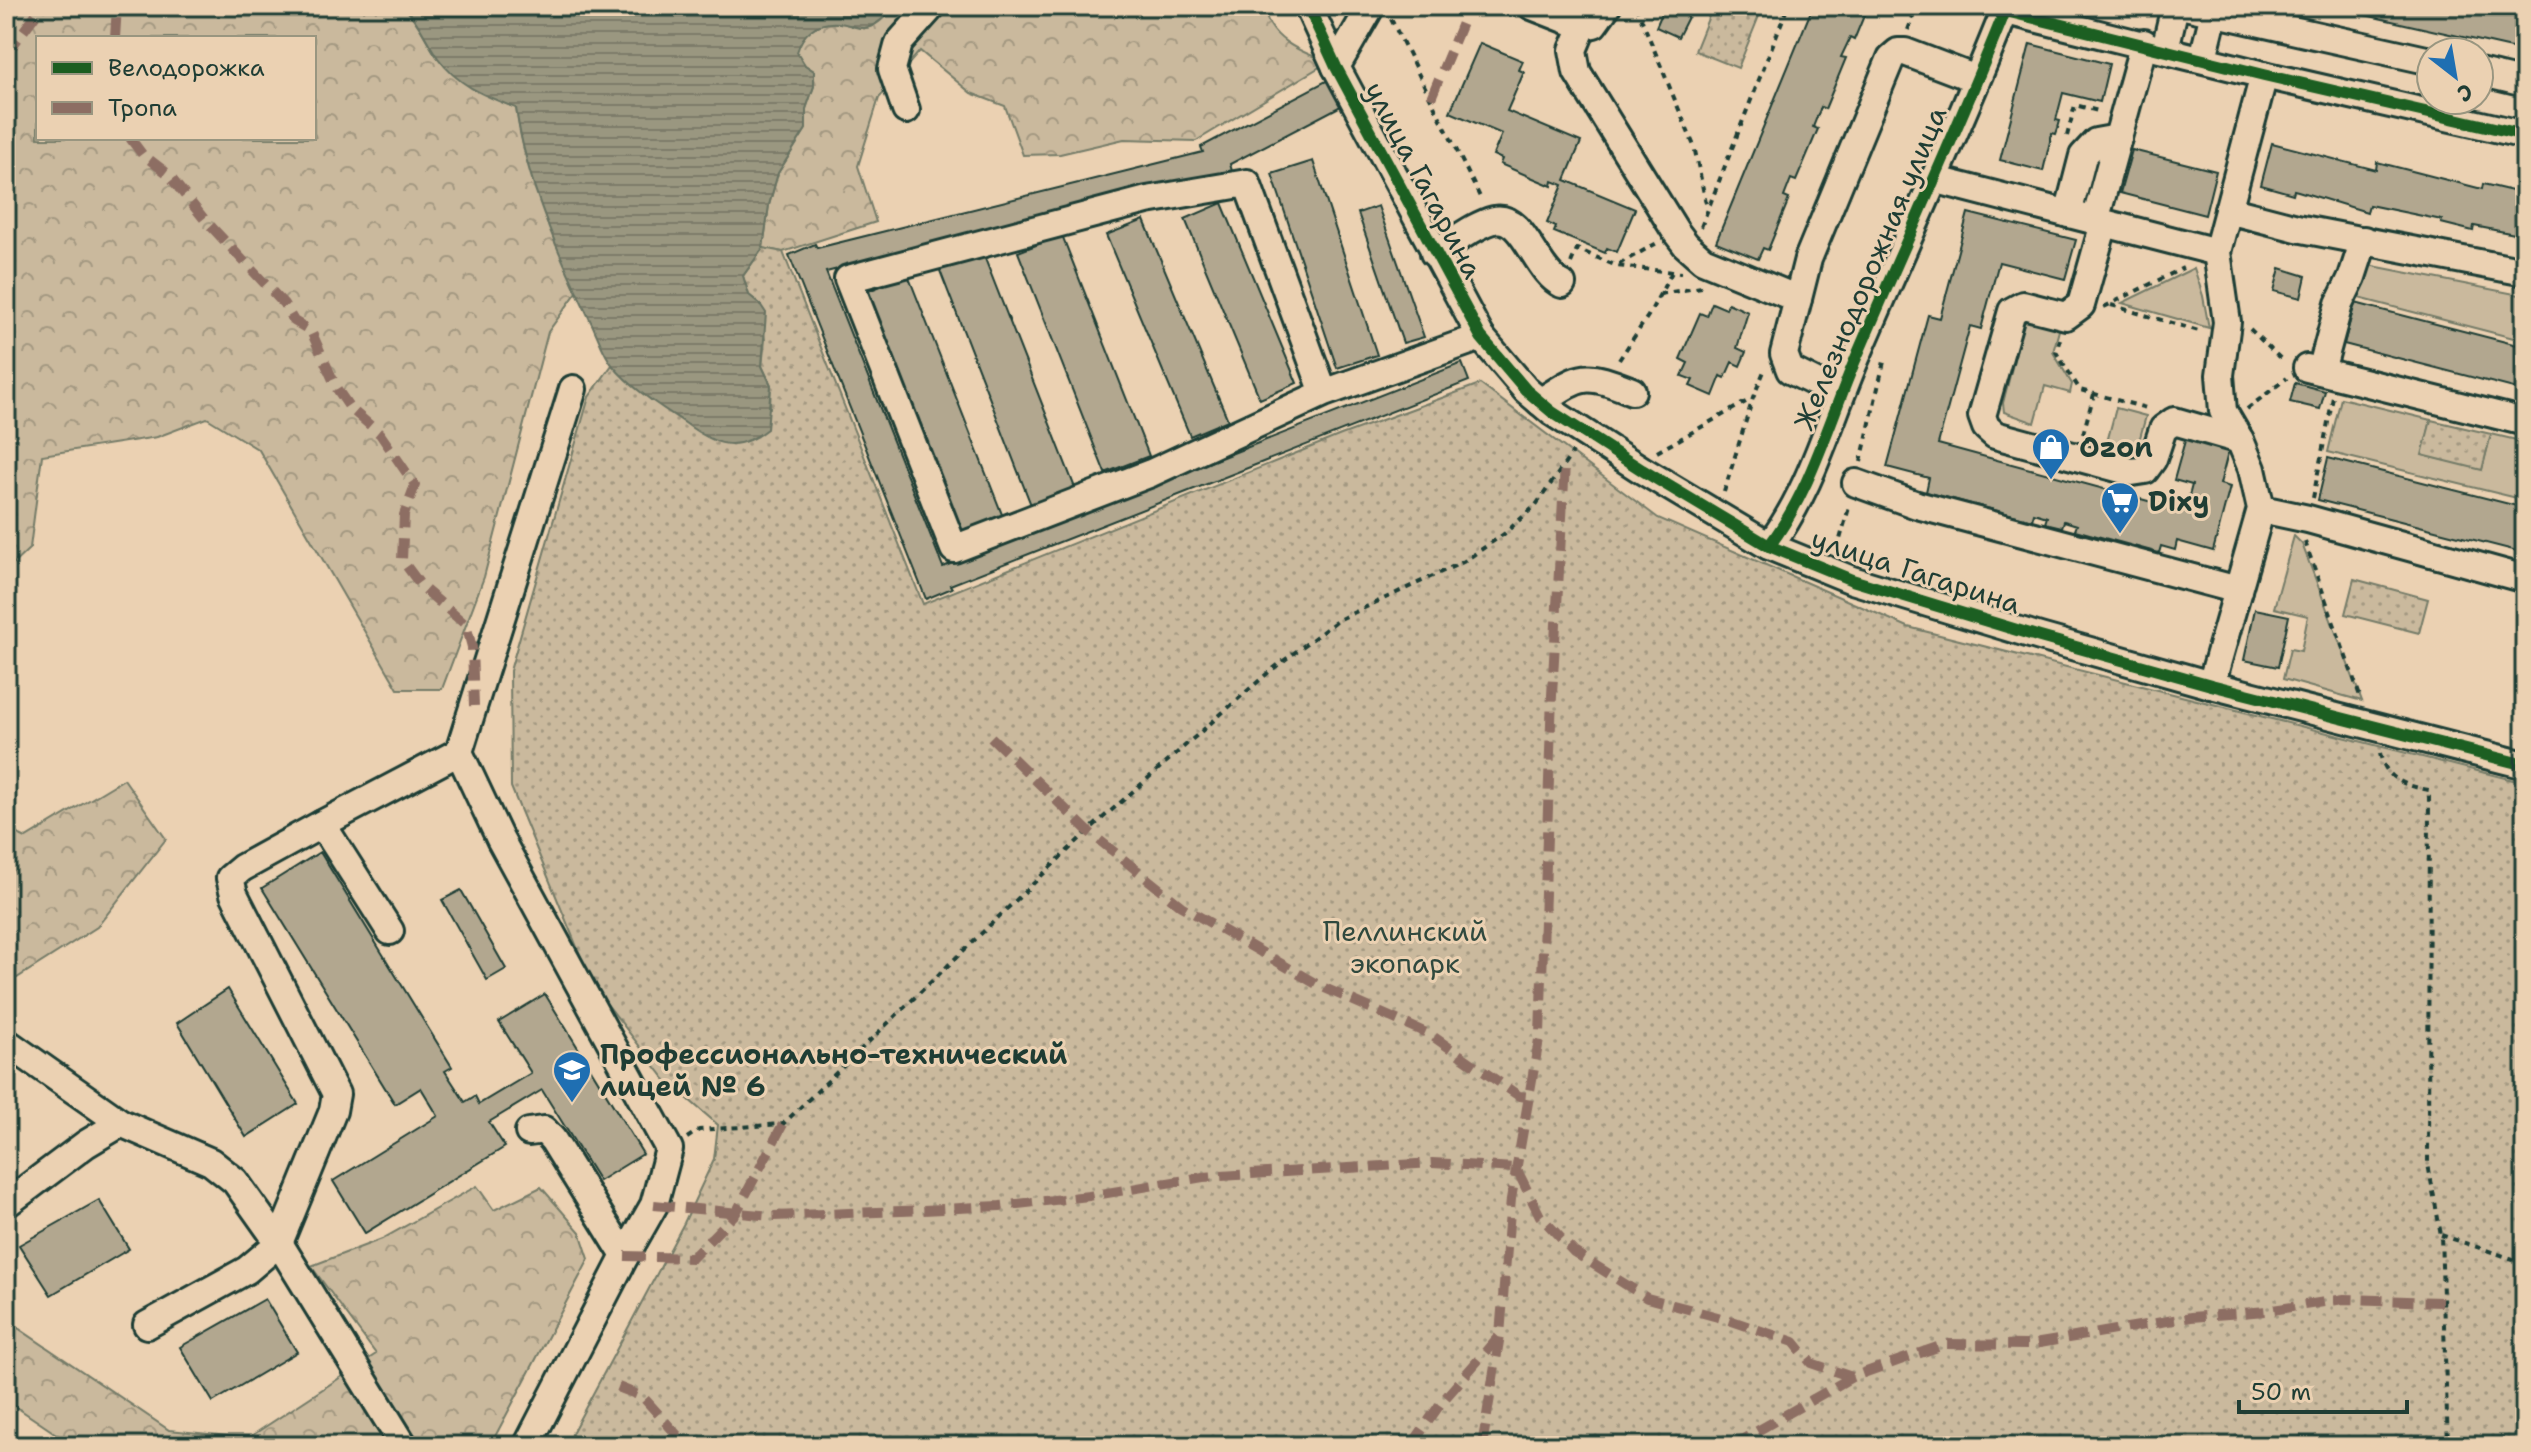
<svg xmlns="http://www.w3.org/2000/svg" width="2531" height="1452" font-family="'Shantell Sans',sans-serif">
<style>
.green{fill:#cab99d;stroke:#747b68;stroke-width:2}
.forest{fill:url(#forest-crowns);stroke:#747b68;stroke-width:2;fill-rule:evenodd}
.park{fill:url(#park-dots);stroke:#747b68;stroke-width:2}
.water{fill:url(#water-rules);stroke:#697362;stroke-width:2}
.building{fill:#b2a78f;stroke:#1f3d34;stroke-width:2}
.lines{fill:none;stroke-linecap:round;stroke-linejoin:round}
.minor-casing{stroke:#1f3d34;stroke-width:32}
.path{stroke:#1f3d34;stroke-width:4;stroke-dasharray:6 6;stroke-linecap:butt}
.minor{stroke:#ebd1b2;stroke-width:26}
.quiet{stroke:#8d6e63;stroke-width:10;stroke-dasharray:20 10;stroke-linecap:butt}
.cycleway-casing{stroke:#ebd1b2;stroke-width:17}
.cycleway{stroke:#1b5e20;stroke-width:12}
.labels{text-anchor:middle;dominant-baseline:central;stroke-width:6;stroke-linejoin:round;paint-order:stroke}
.street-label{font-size:28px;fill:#1f3d34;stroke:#ebd1b2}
.poi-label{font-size:28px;font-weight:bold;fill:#1f3d34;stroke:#ebd1b2;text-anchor:start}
.park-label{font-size:28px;fill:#30493e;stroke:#ebd1b2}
</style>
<defs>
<pattern id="forest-crowns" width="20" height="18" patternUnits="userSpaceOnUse" patternTransform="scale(2)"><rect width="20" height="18" fill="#cab99d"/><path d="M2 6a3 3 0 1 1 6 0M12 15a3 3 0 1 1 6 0" fill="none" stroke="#a39881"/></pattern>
<pattern id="park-dots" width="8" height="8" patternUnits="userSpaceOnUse" patternTransform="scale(2)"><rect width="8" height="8" fill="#cab99d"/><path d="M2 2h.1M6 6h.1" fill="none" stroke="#a39881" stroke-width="1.8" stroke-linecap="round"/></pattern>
<pattern id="water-rules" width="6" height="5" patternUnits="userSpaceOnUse" patternTransform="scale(2)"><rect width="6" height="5" fill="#9a9780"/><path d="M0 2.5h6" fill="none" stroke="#7d7c6a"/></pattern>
</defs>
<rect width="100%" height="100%" fill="#ebd1b2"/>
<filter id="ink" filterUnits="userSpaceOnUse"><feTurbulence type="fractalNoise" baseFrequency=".0125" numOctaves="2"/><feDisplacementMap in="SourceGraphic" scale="16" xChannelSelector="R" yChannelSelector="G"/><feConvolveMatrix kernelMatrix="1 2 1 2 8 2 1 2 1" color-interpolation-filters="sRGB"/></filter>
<g filter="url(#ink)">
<g class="green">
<polygon points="2363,264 2525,296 2525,341 2355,297"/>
<polygon points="2194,268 2203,296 2209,328 2122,303"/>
<polygon points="2028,319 2061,323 2053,352 2072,384 2070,393 2045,386 2035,423 2004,412 2003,403 2023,324"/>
<polygon points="2341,398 2431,420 2423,455 2482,469 2491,434 2525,442 2525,500 2328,452"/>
<polygon points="2116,408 2146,416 2136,452 2130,459 2089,453 2092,443 2106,446"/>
<polygon points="2294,536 2302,544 2362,701 2283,679 2290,649 2301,651 2308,616 2274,608"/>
</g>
<g class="forest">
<path d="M6 6H403C422 25 424 39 438 58 457 82 488 97 516 108 525 173 553 232 577 292L548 332 484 577 442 689H398L259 450 207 418 157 437 42 455 30 548 6 571ZM38 38H314V138H38Z"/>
<path d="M895 6H1264C1267 39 1301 52 1328 62L1196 141 1124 139 1060 154 1023 155 1005 106 971 93 920 51 879 98 858 166 876 222 783 252 763 248 769 205 778 173 806 129V109L814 86V71L805 65 796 52C803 32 816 21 839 23 847 23 856 28 864 28 877 27 887 15 895 6Z"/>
<polygon points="124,779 166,839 97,927 17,978 6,979 6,828 26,838"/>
<polygon points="477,1186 494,1210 541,1187 580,1232 589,1259 490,1446 74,1446 6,1400 6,1320 169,1430 248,1438 376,1354 311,1266 382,1239"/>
</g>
<g class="park">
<polygon points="1713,6 1763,6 1738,68 1695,51"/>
<polygon points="763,248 783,252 923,604 1341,435 1480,384 1658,518 1908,627 2525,783 2525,1446 571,1446 572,1433 684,1223 714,1159 718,1125 665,1079 593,986 511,787 510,671 589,397 612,365 651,400 770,408 771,385 762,366 765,340 760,304 749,295 743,276"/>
<polygon points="2431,420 2491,434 2482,470 2422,455"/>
<polygon points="2354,579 2428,599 2419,633 2345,614"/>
</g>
<path class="water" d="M403 6H895C887 14 877 27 864 28 856 29 847 23 839 23 817 21 803 32 797 52L805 65 814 71V86L806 109V129L778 173 769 205 763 248 743 276 749 295 760 304 766 313 762 366 771 385 767 429C736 454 715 445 685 423 660 406 632 389 613 366 603 354 598 336 591 322 559 255 526 182 516 108 486 96 458 86 438 58 425 39 420 23 403 6Z"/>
<g class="building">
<polygon points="1665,6 1689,15 1678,37 1656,27"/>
<polygon points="1813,6 1868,6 1854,40 1850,38 1841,57 1846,58 1825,109 1821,107 1813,127 1818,129 1796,181 1791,179 1784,197 1789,199 1768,250 1763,248 1758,259 1716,242"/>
<polygon points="2325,6 2507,6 2525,10 2525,51"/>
<polygon points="1480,43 1523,61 1519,70 1524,72 1507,111 1581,142 1565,180 1635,209 1617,252 1607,248 1605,253 1554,232 1556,227 1547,223 1563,185 1553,181 1552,186 1500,164 1502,159 1493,155 1502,134 1450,112"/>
<polygon points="2030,44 2109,64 2100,102 2063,93 2056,120 2060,121 2058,128 2056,134 2052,133 2043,171 2000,160"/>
<polygon points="1328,80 1341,106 1230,164 1232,171 826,272 943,567 1462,363 1469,381 950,585 952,588 926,599 789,255 815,244 817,248 1203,152 1201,147"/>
<polygon points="2272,143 2376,170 2377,162 2482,189 2483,184 2525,194 2525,236 2474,226 2473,231 2441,223 2442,220 2437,219 2369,205 2367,212 2298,191 2294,190 2293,194 2261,185"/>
<polygon points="2132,150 2216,171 2205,215 2120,193"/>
<polygon points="1313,161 1377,355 1337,368 1272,174"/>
<polygon points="1222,203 1297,383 1260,399 1185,219"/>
<polygon points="1378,206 1424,337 1403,343 1358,213"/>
<polygon points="1968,213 2076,240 2065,279 1999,262 1981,329 1970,326 1938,444 2185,511 2192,485 2174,480 2186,437 2229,449 2220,484 2230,487 2213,551 2177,541 2175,550 2161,546 2159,553 2075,530 2077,525 2064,521 2062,527 2045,523 2047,517 2034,513 2032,520 1926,492 1929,478 1887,467 1928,315 1940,318"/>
<polygon points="1144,220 1228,420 1190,436 1106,235"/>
<polygon points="1062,235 1149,456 1105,473 1018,252"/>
<polygon points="982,251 1075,488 1031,505 939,268"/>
<polygon points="2280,268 2306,276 2301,298 2274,291"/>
<polygon points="908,275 1003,517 961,533 866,292"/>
<polygon points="1712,303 1726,309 1728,303 1748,312 1737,348 1746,352 1740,366 1732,362 1725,378 1721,376 1713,396 1690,386 1693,380 1682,376 1688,363 1680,359 1700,313 1707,316"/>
<polygon points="2355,303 2525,347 2525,391 2344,344"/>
<polygon points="2295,383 2325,391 2320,409 2290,402"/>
<polygon points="2328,458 2525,508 2525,553 2318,500"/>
<polygon points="2255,609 2289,616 2278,667 2244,660"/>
<polygon points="320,852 452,1067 445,1071 465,1102 475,1096 479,1104 531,1073 499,1022 545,994 643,1154 599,1181 542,1090 489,1122 505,1147 365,1233 333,1181 438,1116 421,1088 395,1104 262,888"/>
<polygon points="461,890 506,969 487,980 442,900"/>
<polygon points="228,989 298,1104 246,1137 177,1023"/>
<polygon points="99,1200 129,1249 51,1295 19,1245"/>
<polygon points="265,1299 297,1352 213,1402 180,1347"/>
</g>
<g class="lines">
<defs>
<g id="minor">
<polyline points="1308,6 1336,67 1481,337 1526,390 1552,412 1642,470 1769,546 1852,580 2040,637 2211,685 2525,765"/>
<polyline points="1532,6 1583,26"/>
<polyline points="1607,6 1594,24 1583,26 1573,50 1577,72 1676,232 1686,245 1703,260 1798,299"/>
<polyline points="2185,6 2431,61"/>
<polyline points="2006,11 2264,75 2525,135"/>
<polyline points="2165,49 2175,6"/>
<polyline points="2203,58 2214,13"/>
<polyline points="1336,67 1371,6"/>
<polyline points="2479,72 2525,83"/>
<polyline points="906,110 892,69 899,43 932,6"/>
<polyline points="1933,179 2217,252"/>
<polyline points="2228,210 2297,228 2525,272"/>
<polyline points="2068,214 2083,156 2096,142 2118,138"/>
<polyline points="2095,221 2144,43"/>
<polyline points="2104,223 2081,305 2066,316 2023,305 2012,311 1982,416 1986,427 1995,435 2132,472 2145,470 2153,459 2163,429 2174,421 2240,440"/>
<path d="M1434 253C1453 243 1474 225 1494 220 1524 213 1535 272 1562 284"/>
<polyline points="2307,368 2525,422"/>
<polyline points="2321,371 2339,304 2352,277 2364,240"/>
<polyline points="1324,393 1247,183 1147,200 848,279 954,549 1151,473 1324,393 1481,337"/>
<polyline points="1840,395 1790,370 1784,354 1808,259 1891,58 1898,52 1905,52 1976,79"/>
<path d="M1540 402C1583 374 1584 372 1632 391"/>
<polyline points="1856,483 1917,505 2238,590"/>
<polyline points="2261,509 2308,519 2525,579"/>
<path d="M1769 546C1811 491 1829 421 1856 358 1906 241 1960 125 2007 6"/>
<polyline points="2211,685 2261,509 2252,469 2240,440 2223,411 2220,375 2227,322 2217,252 2264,75"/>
<polyline points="322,824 390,931"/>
<polyline points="6,1042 121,1123 211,1162 235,1181 279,1243 404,1446"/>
<polyline points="529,1132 544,1130 553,1140 625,1256"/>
<polyline points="6,1204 86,1144 121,1123"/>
<polyline points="147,1325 247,1270 279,1243 333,1111 336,1094 234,894 230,878 242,868 322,824 459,752"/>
<polyline points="527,1446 625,1256 654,1205 669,1149 500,839 459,752 573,389"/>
</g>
</defs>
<use href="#minor" class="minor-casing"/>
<g class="path">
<polyline points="1636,6 1694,146 1707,208"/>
<polyline points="1391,19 1482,201"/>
<polyline points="1908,30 1917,6"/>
<polyline points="2067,136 2075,105 2102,112"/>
<polyline points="1701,227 1788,6"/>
<polyline points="1571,263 1577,249 1617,266 1681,273"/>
<polyline points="1619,264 1657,243"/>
<polyline points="1660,294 1702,287"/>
<polyline points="2111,305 2202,332"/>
<polyline points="2104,307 2183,268"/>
<polyline points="2250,329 2284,362"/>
<polyline points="2060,339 2056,352 2080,390 2150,409"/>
<polyline points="1619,360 1648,316 1672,272"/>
<polyline points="2247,409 2287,378"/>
<polyline points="2083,434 2094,394"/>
<polyline points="1657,452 1751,399"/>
<polyline points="1861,462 1885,357"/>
<polyline points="1724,492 1753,398 1764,371"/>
<polyline points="2313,498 2333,397"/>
<polyline points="2305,542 2361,699"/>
<polyline points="1837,550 1850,504"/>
<path d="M2380 753C2385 779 2405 786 2429 790L2428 1164 2441 1235 2448 1446"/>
<polyline points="687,1138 699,1130 783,1124 1088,831 1270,671 1338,620 1463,562 1504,534 1536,505 1573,452"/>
<polyline points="2441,1235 2525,1263"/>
</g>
<use href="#minor" class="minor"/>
<g class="quiet">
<polyline points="115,38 117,6"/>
<polyline points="6,55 42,6"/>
<polyline points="1431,98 1469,6"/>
<polyline points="130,138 142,154 167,173 205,220 284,304 294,321 311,331 337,389 350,408 380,434 415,485 404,515 402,560 422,587 466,625 472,647 474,706"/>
<polyline points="991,737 1088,831 1181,906 1318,985 1431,1035 1519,1096 1529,1097"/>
<polyline points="654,1205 772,1216 902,1211 1000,1206 1089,1196 1203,1177 1432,1163 1516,1168 1540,1216 1574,1252 1647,1298 1729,1320 1794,1342 1811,1363 1852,1377"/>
<polyline points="625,1256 692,1258 736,1213 783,1124"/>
<polyline points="618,1387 643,1397 687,1446"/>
<polyline points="1411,1446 1441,1403 1500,1335"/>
<polyline points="1482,1446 1500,1335 1511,1199 1540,1034 1552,695 1565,464"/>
<polyline points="1731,1446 1852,1377 1946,1344 2028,1345 2191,1317 2266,1311 2344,1299 2442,1302"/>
</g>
<defs>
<g id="cycleway">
<polyline points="1308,6 1336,67 1481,337 1526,390 1552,412 1642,470 1769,546 1852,580 2040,637 2211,685 2525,765"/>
<polyline points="2006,11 2264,75 2525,135"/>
<path d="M1769 546C1811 491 1829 421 1856 358 1906 241 1960 125 2007 6"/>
</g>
</defs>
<use href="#cycleway" class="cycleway-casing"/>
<use href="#cycleway" class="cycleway"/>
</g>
</g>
<defs>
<symbol id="shop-pin" viewBox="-11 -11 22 30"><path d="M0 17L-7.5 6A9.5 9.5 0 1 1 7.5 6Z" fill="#1f6fb2" stroke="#ebd1b2"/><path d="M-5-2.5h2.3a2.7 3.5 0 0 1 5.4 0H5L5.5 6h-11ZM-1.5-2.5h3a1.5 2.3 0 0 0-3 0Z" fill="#fff"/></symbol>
<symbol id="supermarket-pin" viewBox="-11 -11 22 30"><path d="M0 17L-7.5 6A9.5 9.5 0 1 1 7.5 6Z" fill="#1f6fb2" stroke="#ebd1b2"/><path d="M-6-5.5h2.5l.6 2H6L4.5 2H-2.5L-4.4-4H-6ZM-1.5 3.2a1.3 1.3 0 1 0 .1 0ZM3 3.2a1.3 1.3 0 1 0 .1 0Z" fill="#fff"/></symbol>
<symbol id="university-pin" viewBox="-11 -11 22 30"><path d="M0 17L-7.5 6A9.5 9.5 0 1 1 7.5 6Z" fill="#1f6fb2" stroke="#ebd1b2"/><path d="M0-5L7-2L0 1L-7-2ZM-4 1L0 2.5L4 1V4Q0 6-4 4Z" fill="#fff"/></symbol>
</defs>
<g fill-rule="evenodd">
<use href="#shop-pin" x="2029" y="425" width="44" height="60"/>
<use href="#supermarket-pin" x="2098" y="479" width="44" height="60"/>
<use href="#university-pin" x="550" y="1048" width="44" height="60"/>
</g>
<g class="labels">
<g class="street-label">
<text transform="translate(1424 180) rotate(62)">улица Гагарина</text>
<text transform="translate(1870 268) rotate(-67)">Железнодорожная улица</text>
<text transform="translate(1916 571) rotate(18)">улица Гагарина</text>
</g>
<g class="poi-label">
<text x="2079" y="447">Ozon</text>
<text x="2148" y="501">Dixy</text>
<text x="600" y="1054">Профессионально-технический<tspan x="600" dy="32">лицей № 6</tspan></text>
</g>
<g class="park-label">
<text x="1405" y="931">Пеллинский<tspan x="1405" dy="32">экопарк</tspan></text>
</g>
</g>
<rect width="2531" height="1452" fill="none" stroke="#ebd1b2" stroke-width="32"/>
<rect x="16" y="16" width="2499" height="1420" fill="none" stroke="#1f3d34" stroke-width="3" filter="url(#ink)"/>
<rect x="36" y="36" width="280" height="104" fill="#ebd1b2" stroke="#999680" stroke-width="2"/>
<rect x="52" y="62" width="40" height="12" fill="#1b5e20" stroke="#999680" stroke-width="2"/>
<text x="108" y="76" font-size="24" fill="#1f3d34">Велодорожка</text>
<rect x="52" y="102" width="40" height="12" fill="#8d6e63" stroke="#999680" stroke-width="2"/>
<text x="108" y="116" font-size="24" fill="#1f3d34">Тропа</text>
<g transform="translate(2455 76) rotate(149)"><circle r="38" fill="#ebd1b2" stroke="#999680" stroke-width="2"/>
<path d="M0-6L14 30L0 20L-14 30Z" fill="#1f6fb2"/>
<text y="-12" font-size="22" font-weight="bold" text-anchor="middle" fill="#1f3d34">С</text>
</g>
<path d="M2239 1400v12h168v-12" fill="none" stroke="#1f3d34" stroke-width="4"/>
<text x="2251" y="1400" font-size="24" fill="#1f3d34" stroke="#ebd1b2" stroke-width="6" paint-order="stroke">50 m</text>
</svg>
